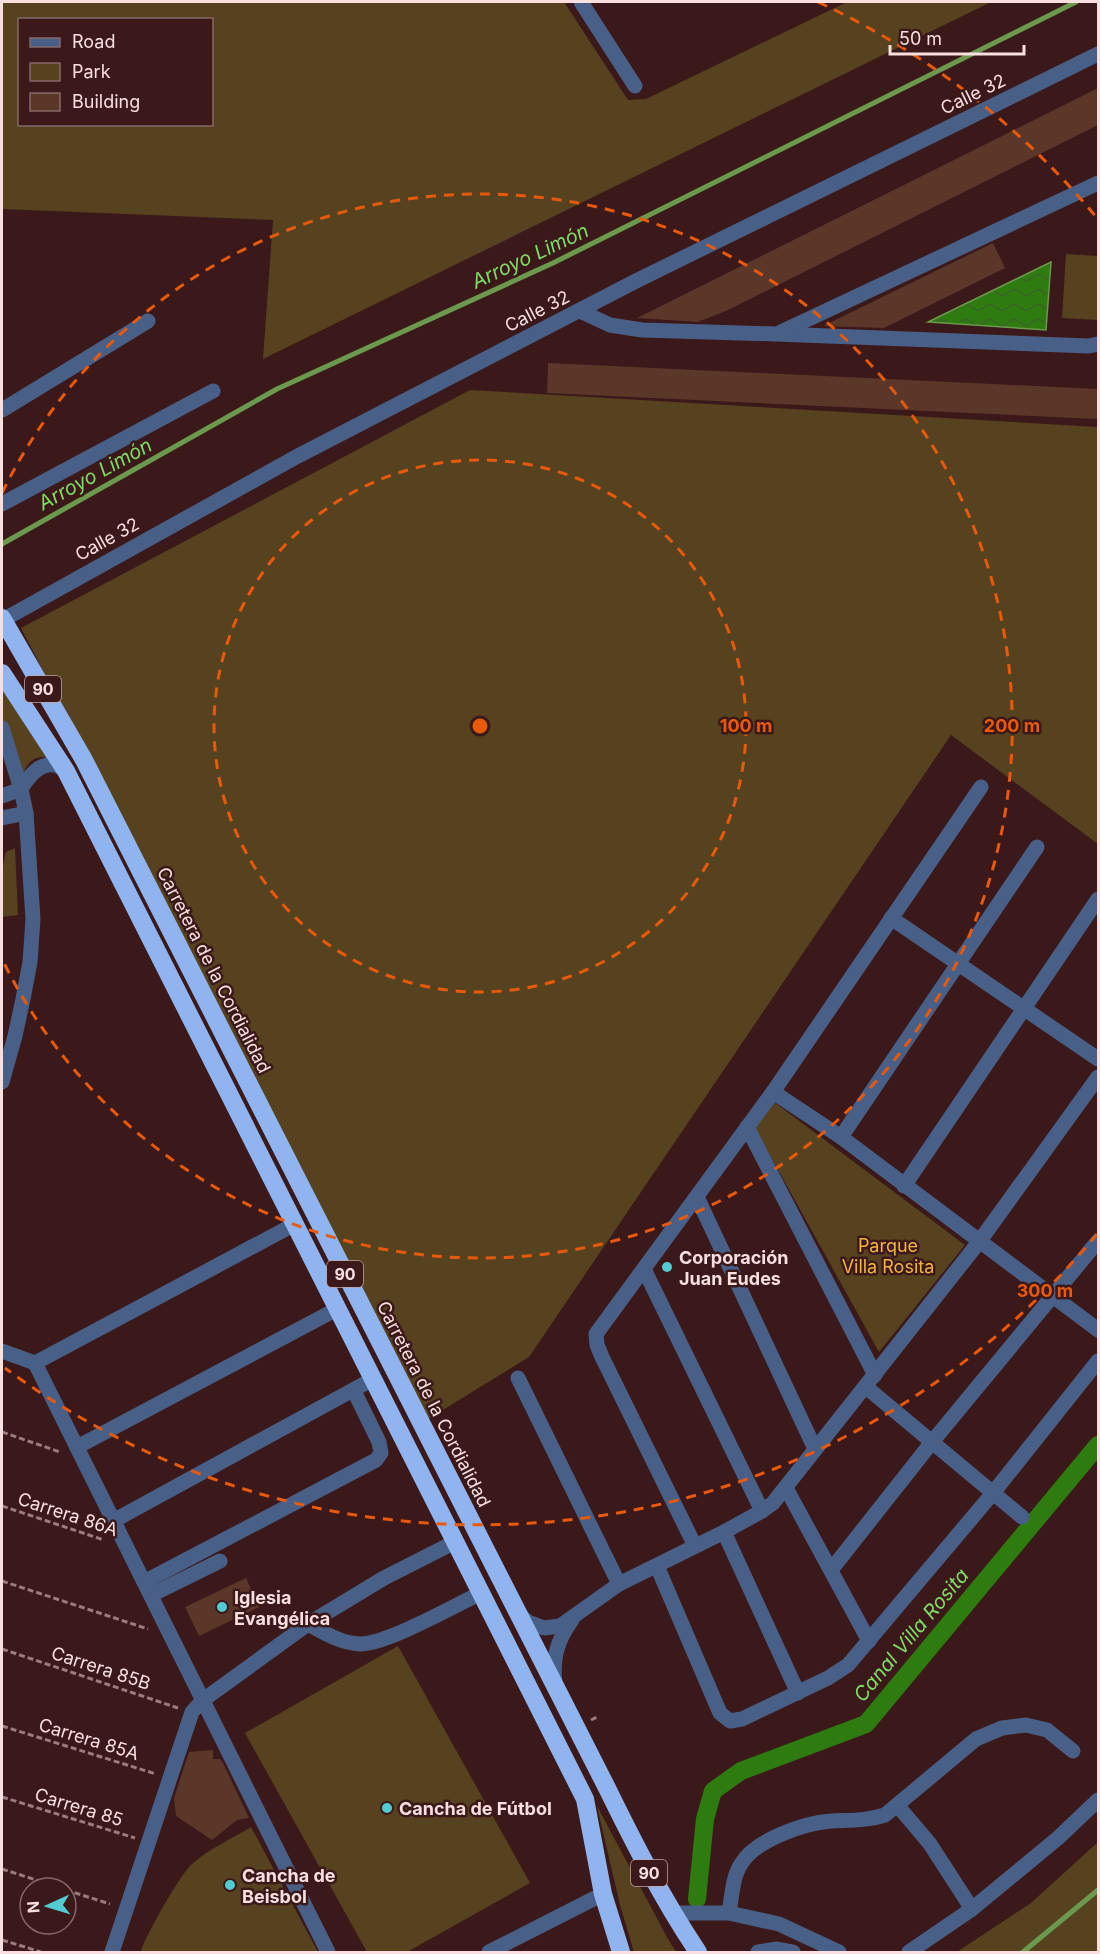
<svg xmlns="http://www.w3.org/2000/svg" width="1100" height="1954" font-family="Inter,sans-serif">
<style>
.green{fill:#57421f;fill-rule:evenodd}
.water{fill:url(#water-waves);stroke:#6b9a4e;stroke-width:1.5}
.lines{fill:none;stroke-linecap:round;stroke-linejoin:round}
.stream{stroke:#6b9a4e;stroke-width:5}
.canal{stroke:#2e7c10;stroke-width:18}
.building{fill:#5b372a}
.path{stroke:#9a7c7c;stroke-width:3;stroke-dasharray:6 3;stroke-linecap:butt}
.minor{stroke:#486088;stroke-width:15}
.highway{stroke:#8fb4ef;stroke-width:18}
.ring{fill:none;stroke:#e8590c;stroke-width:3;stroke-dasharray:10 8}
.poi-dot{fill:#51ccd2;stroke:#3b1819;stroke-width:2}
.labels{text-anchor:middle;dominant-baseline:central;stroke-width:5;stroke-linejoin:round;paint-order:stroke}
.shield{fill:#3b1819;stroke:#c0a4a4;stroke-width:1.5}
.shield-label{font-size:16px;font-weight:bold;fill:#f9e0df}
.street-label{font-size:18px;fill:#f9e0df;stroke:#3b1819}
.park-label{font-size:18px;fill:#f5b53d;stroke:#3b1819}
.poi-label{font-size:18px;font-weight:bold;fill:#f9e0df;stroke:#3b1819;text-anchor:start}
.water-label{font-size:20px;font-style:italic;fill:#7dde62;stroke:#3b1819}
.centre{fill:#e8590c;stroke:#3b1819;stroke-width:3}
.ring-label{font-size:18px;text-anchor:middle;font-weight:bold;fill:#e8590c;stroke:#3b1819;stroke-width:5;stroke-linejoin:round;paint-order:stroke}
</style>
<defs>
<pattern id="water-waves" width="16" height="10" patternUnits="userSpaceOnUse" patternTransform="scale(1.5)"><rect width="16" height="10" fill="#2e7c10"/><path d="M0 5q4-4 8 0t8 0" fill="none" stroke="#3b6227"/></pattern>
</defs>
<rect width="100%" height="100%" fill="#3b1819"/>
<g class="green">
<path d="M2 2H564L628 100 646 99 847 2H991L263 359 273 220 2 209ZM20 20H212V124H20Z"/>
<polygon points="1066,254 1098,256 1098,320 1062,318"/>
<polygon points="470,390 1098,427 1098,844 951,735 529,1357 428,1419 21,628"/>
<path d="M2 681 52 762 44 757C30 757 25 766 22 779L2 718Z"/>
<polygon points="15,848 18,915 2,917 2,869 6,852"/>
<polygon points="774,1102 965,1245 879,1352 755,1128"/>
<polygon points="398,1646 530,1883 407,1952 367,1952 245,1733"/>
<polygon points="597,1806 668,1939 676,1952 634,1952 620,1905"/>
<path d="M251 1827 318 1952H141C144 1938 181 1873 192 1864 209 1849 231 1839 251 1827Z"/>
<polygon points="1098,1842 1098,1952 957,1952 1031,1903"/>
</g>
<polygon class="water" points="1051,262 1046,330 928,322"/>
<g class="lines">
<g class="stream">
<polyline points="2,544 277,389 553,263 1076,2"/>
<polyline points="1023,1952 1098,1890"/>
</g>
<polyline class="canal" points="697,1899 705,1819 713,1791 741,1771 866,1724 1098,1445"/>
</g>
<g class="building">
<polygon points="1098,88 1098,125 728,310 698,322 637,318"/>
<polygon points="993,243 1005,268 884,328 823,326"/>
<polygon points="548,363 1098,389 1098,419 547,393"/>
<polygon points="246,1578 259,1607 199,1636 185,1607"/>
<polygon points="213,1750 213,1759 220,1759 223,1763 249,1818 237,1820 212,1840 176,1816 174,1798 189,1752"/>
</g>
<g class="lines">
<g class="path">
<polyline points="2,1432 60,1452"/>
<polyline points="2,1506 104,1540"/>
<polyline points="2,1581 148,1629"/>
<polyline points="2,1649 178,1708"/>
<polyline points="591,1720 599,1716"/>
<polyline points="2,1726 156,1774"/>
<polyline points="2,1797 135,1838"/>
<polyline points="2,1869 61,1888"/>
<polyline points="66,1890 110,1904"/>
<polyline points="2,1940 41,1952"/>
</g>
<g class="minor">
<polyline points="581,2 635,86"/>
<polyline points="580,311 610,325 642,330 776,334 1089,346 1098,344"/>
<polyline points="781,332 1098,183"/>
<polyline points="2,410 148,321"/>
<polyline points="2,504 213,391"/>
<polyline points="3,620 296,457 636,281 1098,54"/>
<polyline points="2,728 21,789 26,813 33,919 30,962 23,999 15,1036 2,1082"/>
<path d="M2 796 21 789C31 772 47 755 66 771"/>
<polyline points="2,818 26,813"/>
<polyline points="891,918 1098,1059"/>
<polyline points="773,1092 841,1137 1098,1330"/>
<polyline points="747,1127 875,1375"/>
<polyline points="841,1137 1037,847"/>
<polyline points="904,1186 1098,899"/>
<polyline points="697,1197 815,1449"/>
<polyline points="644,1269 762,1511"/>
<polyline points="2,1351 35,1363 328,1952"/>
<polyline points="35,1363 295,1224"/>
<polyline points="518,1378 619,1584"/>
<polyline points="866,1387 1022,1517"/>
<polyline points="77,1447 337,1309"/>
<polyline points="786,1488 869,1641"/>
<polyline points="113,1521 373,1379"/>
<polyline points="724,1532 798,1693"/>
<polyline points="695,1546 602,1357 597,1345 596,1334 773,1092 981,787"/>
<polyline points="657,1566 720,1713 730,1721 742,1719 828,1678 848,1665 993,1493 1098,1361"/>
<polyline points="831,1570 932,1442 1098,1241"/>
<polyline points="144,1582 376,1460 381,1453 379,1442 354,1391"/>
<polyline points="151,1595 220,1561"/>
<polyline points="519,1614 528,1622 544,1628 560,1626 619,1584 724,1532 762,1511 773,1503 979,1242 1098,1077"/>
<path d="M308 1624C325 1633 340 1643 360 1644 387 1644 454 1606 481 1593"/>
<path d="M555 1684C552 1659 557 1640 572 1620"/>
<polyline points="898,1806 930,1844 972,1909"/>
<polyline points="672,1913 729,1913 779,1924 839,1952"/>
<path d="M729 1913C732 1897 732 1878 741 1864 755 1840 804 1823 831 1821 850 1820 866 1821 885 1815L976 1739 1002 1728 1026 1725 1047 1730 1073 1751"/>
<polyline points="112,1952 192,1712 203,1700 308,1624 384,1578 455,1542"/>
<polyline points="489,1952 603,1894"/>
<polyline points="758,1952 777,1949 793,1952"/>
<polyline points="909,1952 972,1909 1058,1838 1098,1800"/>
</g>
<g class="highway">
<path d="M2 618 84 760 607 1788C635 1845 663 1900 698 1952"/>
<polyline points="2,673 66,771 585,1799 603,1894 621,1952"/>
</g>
</g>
<g class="ring">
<circle cx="480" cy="726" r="266"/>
<path d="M2 493A532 532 0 1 1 2 959"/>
<path d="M1097 1234A799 799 0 0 1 5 1368M818 2A799 799 0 0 1 1097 218"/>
</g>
<g class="poi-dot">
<circle cx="667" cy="1267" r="6"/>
<circle cx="222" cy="1607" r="6"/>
<circle cx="387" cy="1808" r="6"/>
<circle cx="230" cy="1885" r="6"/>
</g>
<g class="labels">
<g class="shield">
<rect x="25" y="676" width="36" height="26" rx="4.5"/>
<rect x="327" y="1261" width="36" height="26" rx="4.5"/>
<rect x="631" y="1860" width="36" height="26" rx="4.5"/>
</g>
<g class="shield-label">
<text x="43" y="689">90</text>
<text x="345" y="1274">90</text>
<text x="649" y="1873">90</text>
</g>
<g class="street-label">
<text transform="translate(973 94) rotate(-26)">Calle 32</text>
<text transform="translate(537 311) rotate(-27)">Calle 32</text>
<text transform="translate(107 539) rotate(-29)">Calle 32</text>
<text transform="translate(214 970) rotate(63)">Carretera de la Cordialidad</text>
<text transform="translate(434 1404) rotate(63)">Carretera de la Cordialidad</text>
<text transform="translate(68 1514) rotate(18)">Carrera 86A</text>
<text transform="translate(101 1668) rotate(18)">Carrera 85B</text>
<text transform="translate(89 1739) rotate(17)">Carrera 85A</text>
<text transform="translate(79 1807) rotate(17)">Carrera 85</text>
</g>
<g class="park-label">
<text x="888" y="1245">Parque<tspan x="888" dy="21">Villa Rosita</tspan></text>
</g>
<g class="poi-label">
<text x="679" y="1257">Corporación<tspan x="679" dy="21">Juan Eudes</tspan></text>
<text x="234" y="1597">Iglesia<tspan x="234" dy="21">Evangélica</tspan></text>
<text x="399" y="1808">Cancha de Fútbol</text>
<text x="242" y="1875">Cancha de<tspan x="242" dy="21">Beisbol</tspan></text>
</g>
<g class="water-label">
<text transform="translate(530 256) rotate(-25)">Arroyo Limón</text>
<text transform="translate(95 474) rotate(-29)">Arroyo Limón</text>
<text transform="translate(911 1635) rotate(-50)">Canal Villa Rosita</text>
</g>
</g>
<circle cx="480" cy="726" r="9" class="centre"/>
<g class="ring-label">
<text x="746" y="732">100 m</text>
<text x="1012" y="732">200 m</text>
<text x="1045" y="1297">300 m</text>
</g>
<rect width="1100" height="1954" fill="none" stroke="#f9e0df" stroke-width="6"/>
<rect x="18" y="18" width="195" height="108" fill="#3b1819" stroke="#876868" stroke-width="1.5"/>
<rect x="30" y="38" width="30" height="9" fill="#486088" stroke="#876868" stroke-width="1.5"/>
<text x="72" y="48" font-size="18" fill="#f9e0df">Road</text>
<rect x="30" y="63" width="30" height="18" fill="#57421f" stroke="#876868" stroke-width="1.5"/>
<text x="72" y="78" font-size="18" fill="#f9e0df">Park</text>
<rect x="30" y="93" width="30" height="18" fill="#5b372a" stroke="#876868" stroke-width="1.5"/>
<text x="72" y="108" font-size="18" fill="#f9e0df">Building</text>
<g transform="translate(48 1906) rotate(266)"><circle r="28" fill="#3b1819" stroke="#876868" stroke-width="1.5"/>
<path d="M0-4.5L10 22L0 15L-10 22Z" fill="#51ccd2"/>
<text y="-9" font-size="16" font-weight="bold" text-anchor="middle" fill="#f9e0df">N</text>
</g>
<path d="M890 45v9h134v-9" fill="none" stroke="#f9e0df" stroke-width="3"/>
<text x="899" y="45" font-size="18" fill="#f9e0df" stroke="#3b1819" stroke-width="4.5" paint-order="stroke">50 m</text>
</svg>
